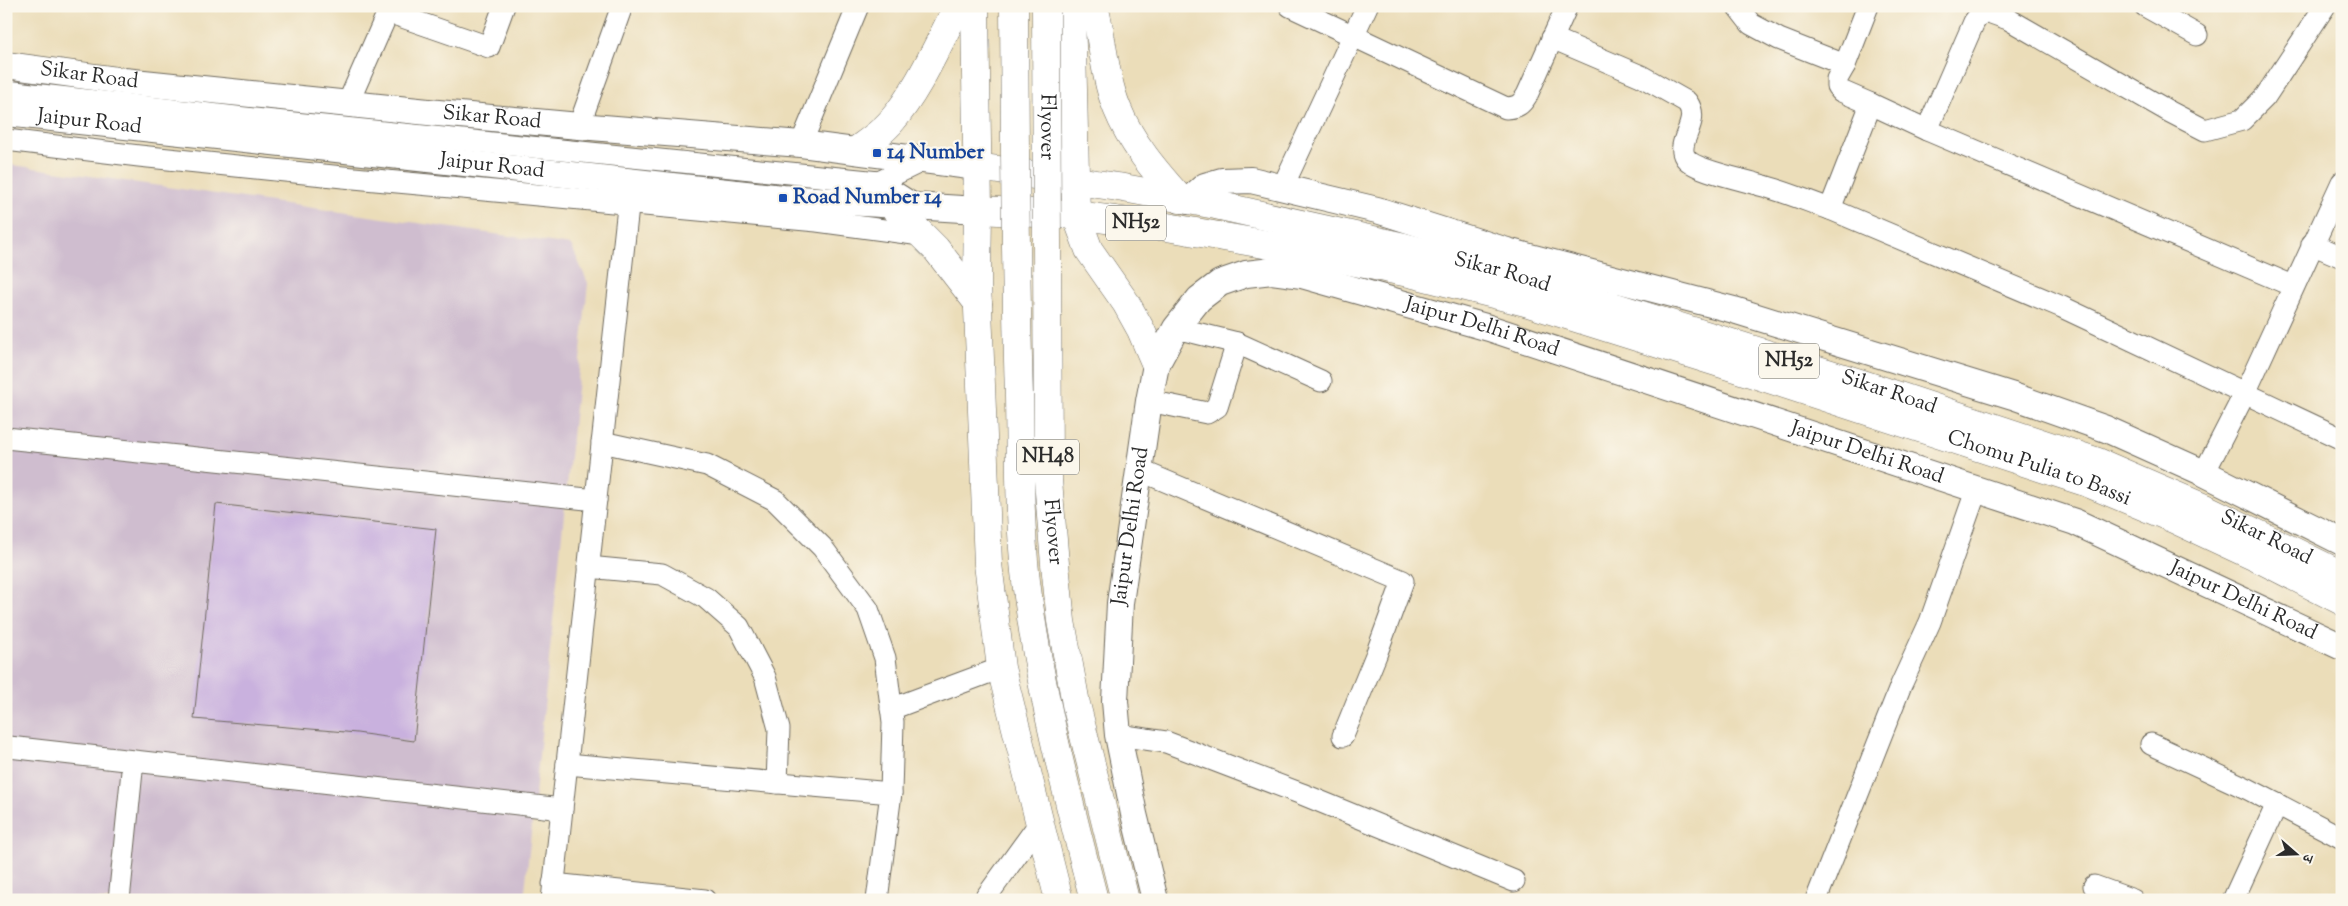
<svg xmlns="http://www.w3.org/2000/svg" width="2348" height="906" font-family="'Sorts Mill Goudy','Noto Serif Devanagari',serif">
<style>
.industrial{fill:#cfbdcf}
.building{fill:#c9b1de}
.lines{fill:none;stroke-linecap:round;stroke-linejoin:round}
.minor-casing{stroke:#6e695d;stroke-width:23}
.major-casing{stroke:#6e695d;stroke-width:28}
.highway-casing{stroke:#6e695d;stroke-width:29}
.minor{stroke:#fff;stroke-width:21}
.major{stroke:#fff;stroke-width:26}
.highway{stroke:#fff;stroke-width:28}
.highway-bridge-casing{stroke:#6e695d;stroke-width:29;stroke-linecap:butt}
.highway-bridge{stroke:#fff;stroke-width:28}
.transit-dot{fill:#1a4fb4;stroke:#fbf7ec;stroke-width:2}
.labels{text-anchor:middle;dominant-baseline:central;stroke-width:4.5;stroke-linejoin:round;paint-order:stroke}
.shield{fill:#fbf7ec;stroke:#696865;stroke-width:1}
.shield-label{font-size:20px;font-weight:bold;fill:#2b2b2b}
.street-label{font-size:21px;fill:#2b2b2b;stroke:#fbf7ec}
.transit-label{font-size:21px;font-weight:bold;fill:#164399;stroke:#fbf7ec;text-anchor:start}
</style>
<rect width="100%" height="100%" fill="#fbf7ec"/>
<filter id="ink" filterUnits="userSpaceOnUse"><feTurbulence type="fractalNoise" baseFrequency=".02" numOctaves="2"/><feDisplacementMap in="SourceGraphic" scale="10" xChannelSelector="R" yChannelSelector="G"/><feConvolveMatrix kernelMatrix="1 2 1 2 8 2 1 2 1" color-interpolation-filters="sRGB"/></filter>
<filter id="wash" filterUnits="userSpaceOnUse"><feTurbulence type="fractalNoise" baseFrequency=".0096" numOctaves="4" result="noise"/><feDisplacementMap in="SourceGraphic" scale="20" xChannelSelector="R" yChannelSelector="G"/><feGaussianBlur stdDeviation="1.12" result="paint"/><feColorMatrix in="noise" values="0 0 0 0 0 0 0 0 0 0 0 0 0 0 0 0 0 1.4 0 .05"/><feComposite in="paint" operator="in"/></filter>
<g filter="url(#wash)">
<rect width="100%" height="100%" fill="#ebddb9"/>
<polygon class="industrial" points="6,164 571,245 588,283 524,900 6,900"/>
<g id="blocks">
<polygon class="building" points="216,504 436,529 414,741 357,733 194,719"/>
</g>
</g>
<g filter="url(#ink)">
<use href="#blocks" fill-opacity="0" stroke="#6e695d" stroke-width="1"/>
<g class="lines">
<defs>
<g id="minor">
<polyline points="390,6 388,12 489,47 504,6"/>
<path d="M1290 6 1506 108C1518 107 1521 105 1527 95L1567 6"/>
<polyline points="2145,6 2197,35"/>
<path d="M1552 38 1641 76 1687 102C1702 122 1675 141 1685 157 1692 170 1745 180 1760 185 1784 191 1807 201 1830 209L1871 104 1841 91 1837 86V79L1845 65 1779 39 1751 24 1737 6"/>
<polyline points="1845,65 1868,6"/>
<polyline points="6,91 245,118 879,182 918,207"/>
<polyline points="348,103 388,12"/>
<polyline points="1871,104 1927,130 1974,22 1983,10 2008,19 2170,112 2205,130 2242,120 2265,97 2325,6"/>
<polyline points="579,126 622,6"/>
<polyline points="1927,130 2293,286"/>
<polyline points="6,140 139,156 343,177 817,221 921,235"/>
<polyline points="801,144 858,6"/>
<polyline points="879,182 924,160"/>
<polyline points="1283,186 1367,6"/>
<polyline points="1830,209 2062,307 2342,439"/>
<polyline points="2312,244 2342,257"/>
<polyline points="1176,328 1237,343 1321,381"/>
<polyline points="1149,401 1207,413 1217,407 1237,343"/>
<polyline points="6,438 596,500"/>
<polyline points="602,442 707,465 775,500 822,547 868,609 885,658 893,722 891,793"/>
<polyline points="1139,470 1403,581 1376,655 1343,736"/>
<polyline points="2204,473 2245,393 2342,182"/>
<polyline points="588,567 662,574 706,598 739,627 765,677 779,729 777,783"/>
<polyline points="891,709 1001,668"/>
<polyline points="1118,735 1166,742 1302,794 1514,881"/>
<polyline points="2151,744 2248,789 2342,838"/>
<polyline points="9,747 562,809"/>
<polyline points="567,764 891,793 877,900"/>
<polyline points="553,884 705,900"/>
<polyline points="2094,886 2133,900"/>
<polyline points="119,900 133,761"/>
<polyline points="552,900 630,189"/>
<polyline points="984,900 1039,824"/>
<polyline points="1816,900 1901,685 1930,622 1976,491"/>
<polyline points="2233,900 2277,804"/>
</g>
<g id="major">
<path id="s1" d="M6 65 124 81 438 113 579 126 801 144 977 167"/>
<path id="s2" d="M6 113 783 198 978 210"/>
<polyline points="1188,201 1205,186 1222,181 1251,180 1377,210 1507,251 1734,310 2013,396 2106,429 2204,473 2342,542"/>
<path id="s3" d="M1155 900 1134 814 1118 735 1115 701 1120 603 1149 401 1156 365 1176 328 1199 299 1220 283 1246 274 1272 271 1302 275 1489 328 2075 522 2342 647"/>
</g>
<g id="highway">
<polyline points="975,6 978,210 977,283 988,564 1001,668 1059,900"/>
<polyline points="1071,6 1076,215 1089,250 1126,303 1141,330 1156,365"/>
<path d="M1094 6C1103 39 1104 76 1117 108 1131 143 1155 171 1180 199"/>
<path d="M857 150C868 142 880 134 890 123 918 91 938 44 958 6"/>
<path id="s4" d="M977 167 1118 187 1216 205 1404 247 1500 271 1860 383 2098 462 2207 509 2342 575"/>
<polyline points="893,206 936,249 978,303"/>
<path id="s5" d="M978 210 1076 215 1167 227 1292 249 1409 273 1525 302 1732 367 2088 483 2174 519 2264 561 2342 601"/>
</g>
</defs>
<use href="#minor" class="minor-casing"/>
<use href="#major" class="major-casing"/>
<use href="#highway" class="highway-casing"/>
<use href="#minor" class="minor"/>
<use href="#major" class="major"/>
<use href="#highway" class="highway"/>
<defs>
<g id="highway-bridge">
<path d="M1014 6C1015 136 1015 266 1019 396 1020 457 1019 520 1026 581 1039 689 1067 794 1094 900"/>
<path id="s6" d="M1046 6 1048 480 1055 564 1061 621 1076 704 1125 900"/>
</g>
</defs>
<use href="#highway-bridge" class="highway-bridge-casing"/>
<use href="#highway-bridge" class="highway-bridge"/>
</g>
</g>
<g class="transit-dot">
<rect x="872" y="148" width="10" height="10" rx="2.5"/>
<rect x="778" y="193" width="10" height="10" rx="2.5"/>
</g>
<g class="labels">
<g class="shield">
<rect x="1106" y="205.5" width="60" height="35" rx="4"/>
<rect x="1759" y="343.5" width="60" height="35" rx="4"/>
<rect x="1017" y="439.5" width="62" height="35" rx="4"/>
</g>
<g class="shield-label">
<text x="1136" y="223">NH52</text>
<text x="1789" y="361">NH52</text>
<text x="1048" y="457">NH48</text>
</g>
<g class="street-label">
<text stroke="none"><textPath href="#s1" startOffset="84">Sikar Road</textPath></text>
<text stroke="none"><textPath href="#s1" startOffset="489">Sikar Road</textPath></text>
<text stroke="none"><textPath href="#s2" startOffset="84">Jaipur Road</textPath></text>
<text stroke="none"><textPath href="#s6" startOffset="121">Flyover</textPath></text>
<text stroke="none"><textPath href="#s2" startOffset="489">Jaipur Road</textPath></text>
<text stroke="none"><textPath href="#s4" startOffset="536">Sikar Road</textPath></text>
<text stroke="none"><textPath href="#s3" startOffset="919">Jaipur Delhi Road</textPath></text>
<text stroke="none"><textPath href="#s4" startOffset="941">Sikar Road</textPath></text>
<text stroke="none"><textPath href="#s3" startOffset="1324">Jaipur Delhi Road</textPath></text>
<text stroke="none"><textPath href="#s5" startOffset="1096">Chomu Pulia to Bassi</textPath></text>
<text stroke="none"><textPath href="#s3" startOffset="379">Jaipur Delhi Road</textPath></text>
<text stroke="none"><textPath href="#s6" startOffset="526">Flyover</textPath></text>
<text stroke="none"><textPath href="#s4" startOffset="1346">Sikar Road</textPath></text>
<text stroke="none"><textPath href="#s3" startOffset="1729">Jaipur Delhi Road</textPath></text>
</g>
<g class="transit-label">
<text x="887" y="153">14 Number</text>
<text x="793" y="198">Road Number 14</text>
</g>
</g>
<rect width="2348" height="906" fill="none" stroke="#fbf7ec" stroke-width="25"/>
<g transform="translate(2296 854) rotate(110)" stroke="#fbf7ec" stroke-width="4" paint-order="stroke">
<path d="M0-4L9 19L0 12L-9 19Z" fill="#2b2b2b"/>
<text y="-8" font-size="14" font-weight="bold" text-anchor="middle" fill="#2b2b2b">उ</text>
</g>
</svg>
